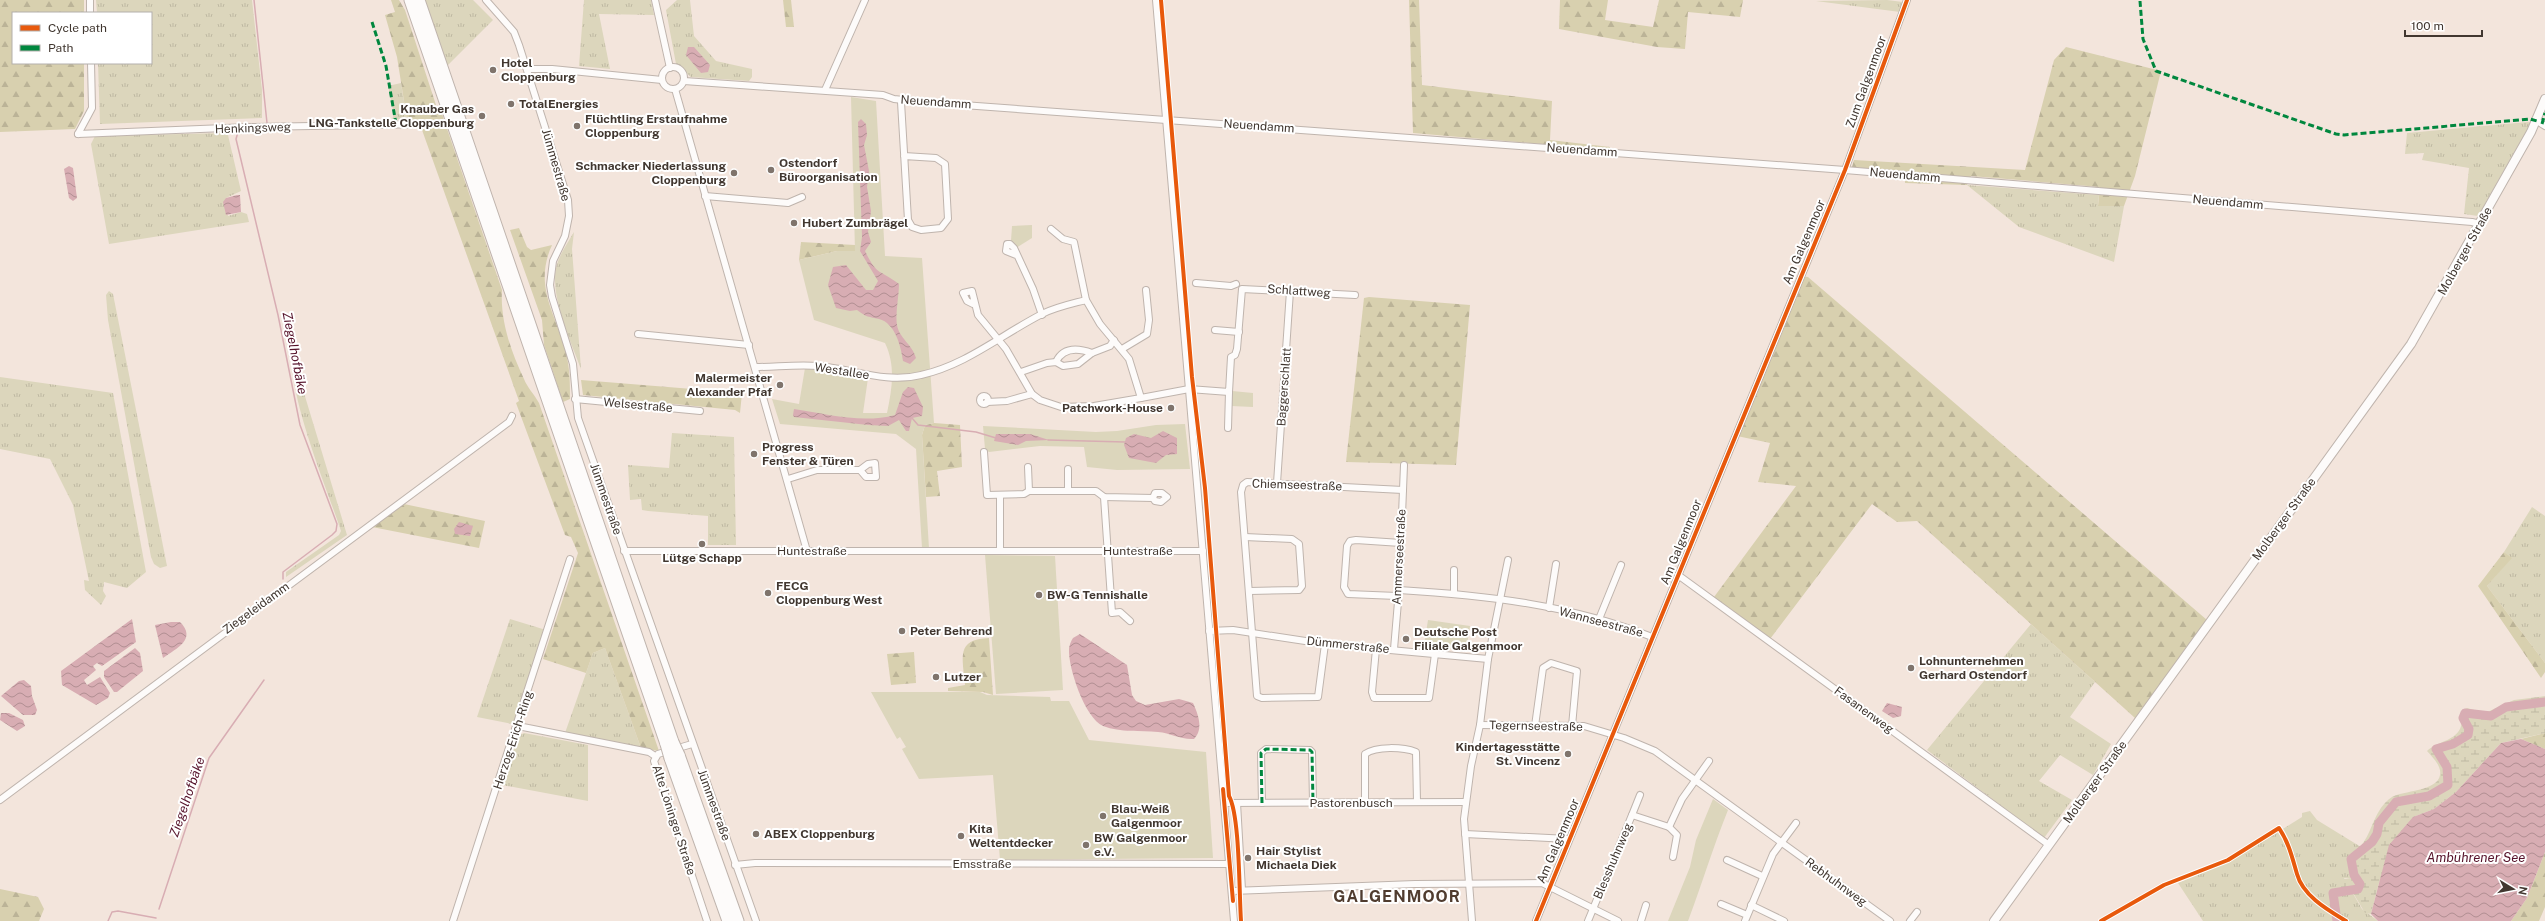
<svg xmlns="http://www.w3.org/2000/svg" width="2545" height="921" font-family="'Public Sans',sans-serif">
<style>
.grass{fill:url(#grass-tufts)}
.forest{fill:url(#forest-firs)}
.wetland{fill:url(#wetland-marsh)}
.green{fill:#dcd6bc}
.water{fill:url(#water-waves)}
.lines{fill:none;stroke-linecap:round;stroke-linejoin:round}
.stream{stroke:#d8adb3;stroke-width:1.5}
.river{stroke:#d8adb3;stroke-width:9}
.street-casing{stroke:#bfb4ad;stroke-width:8}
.secondary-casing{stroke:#bfb4ad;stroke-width:10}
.highway-casing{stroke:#bfb4ad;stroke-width:13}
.street{stroke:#fdfbfa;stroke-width:6}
.secondary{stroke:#fdfbfa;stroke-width:8}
.highway{stroke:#fdfbfa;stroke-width:11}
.highway-bridge-casing{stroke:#bfb4ad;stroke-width:13;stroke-linecap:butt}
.highway-bridge{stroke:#fdfbfa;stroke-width:11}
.quiet{stroke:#00873e;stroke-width:3;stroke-dasharray:6 3;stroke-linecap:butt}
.cycleway-casing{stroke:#fff;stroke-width:6}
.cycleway{stroke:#e8590c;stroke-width:4}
.poi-dot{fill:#7f746c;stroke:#fff;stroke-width:1.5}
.labels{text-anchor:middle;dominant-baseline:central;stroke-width:4;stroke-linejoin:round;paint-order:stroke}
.poi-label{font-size:12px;font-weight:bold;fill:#413730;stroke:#fff;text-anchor:start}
.street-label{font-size:12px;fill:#413730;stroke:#fff}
.water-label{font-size:13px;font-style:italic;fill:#56132b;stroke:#fff}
.district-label{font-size:16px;font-weight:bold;letter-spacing:1px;fill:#503c2f;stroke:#fff}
</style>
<defs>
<pattern id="grass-tufts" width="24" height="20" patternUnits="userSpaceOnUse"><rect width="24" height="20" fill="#dcd6bc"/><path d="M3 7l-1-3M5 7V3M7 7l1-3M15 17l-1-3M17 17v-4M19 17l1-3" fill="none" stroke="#beb8a2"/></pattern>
<pattern id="forest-firs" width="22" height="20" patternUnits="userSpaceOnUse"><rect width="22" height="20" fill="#d8d0af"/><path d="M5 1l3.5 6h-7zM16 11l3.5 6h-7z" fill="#bbb397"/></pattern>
<pattern id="wetland-marsh" width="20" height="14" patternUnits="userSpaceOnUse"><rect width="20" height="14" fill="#dcd6bc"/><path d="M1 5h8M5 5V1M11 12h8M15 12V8" fill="none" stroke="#beb8a2"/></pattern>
<pattern id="water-waves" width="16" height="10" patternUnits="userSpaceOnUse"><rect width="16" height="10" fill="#d8adb3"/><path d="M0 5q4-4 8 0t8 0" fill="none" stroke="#b18e92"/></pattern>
</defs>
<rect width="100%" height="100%" fill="#f3e5dc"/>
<g class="grass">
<polygon points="96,0 252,0 262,90 262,118 100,124 98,63 151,63 151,13 97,13"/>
<polygon points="425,0 473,0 493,20 447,66"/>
<polygon points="584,0 651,0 654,15 599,14 610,69 579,66"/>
<polygon points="677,0 690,0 694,36 716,61 752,69 752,77 749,81 691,77 676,64 666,10"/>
<polygon points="1887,0 1903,2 1900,12 1816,1"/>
<polygon points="401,83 407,120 392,119 394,115 388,86"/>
<polygon points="2528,122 2531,123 2478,216 2464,214 2469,168 2422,160 2424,153 2405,154 2407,133"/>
<polygon points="225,133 228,135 241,191 226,198 228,216 241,212 247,214 249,222 109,244 91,144 95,136"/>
<polygon points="1967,185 2099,195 2098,205 2124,206 2114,262 2019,227"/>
<path d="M574 232 572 249 581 369C571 342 550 296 556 268 559 255 567 244 574 232Z"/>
<polygon points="109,291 113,294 167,566 160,568 154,564 151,557 108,320 106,295"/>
<path d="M294 360 347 535 286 577V572L339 535 341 531C329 494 287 393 294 360Z"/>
<polygon points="0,377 113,393 146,572 127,588 104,582 103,591 106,596 101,605 85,590 84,580 89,581 73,505 50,459 0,449"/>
<polygon points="672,433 734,437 736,545 708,545 708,516 648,511 642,510 641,499 630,500 628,465 669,468"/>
<polygon points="2532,507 2545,516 2545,663 2487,586 2511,558 2504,552"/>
<polygon points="510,619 546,630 516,723 512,724 477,717"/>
<polygon points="2031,624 2095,682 2070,717 2111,744 2093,775 2060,755 2039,781 2072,800 2044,838 1927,750"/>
<polygon points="605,648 641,748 565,733 593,653"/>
<polygon points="524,733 588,745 588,801 502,785 518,736"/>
<polygon points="2310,811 2317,820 2361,847 2347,859 2351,879 2344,878 2362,909 2378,921 2203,921 2178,883 2231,861 2302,817 2302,813"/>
</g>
<g class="forest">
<polygon points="0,0 84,0 84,13 13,13 13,63 84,63 84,111 75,129 0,132"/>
<path d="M391 0H399L405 10 436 105 442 114 502 290C500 320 511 352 524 379 527 387 534 394 539 403L659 751 641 748 605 648 593 653 586 673 543 659 578 553 571 537 565 535 516 403 519 401 422 130 424 120H407L397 57 385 15 395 12Z"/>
<polygon points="783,0 791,0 794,27 786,27"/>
<polygon points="1409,0 1419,0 1422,85 1552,101 1550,140 1610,147 1610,150 1413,133"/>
<polygon points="1560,0 1608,0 1605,20 1653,27 1659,0 1743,0 1740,17 1688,12 1685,49 1657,47 1559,29"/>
<polygon points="2066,47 2161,71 2135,176 2124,206 2098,206 2100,187 1971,176 1967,185 1905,183 1905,172 1852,167 1854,160 2025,170 2054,60"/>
<path d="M519 228 527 247 531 250 552 245C533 287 556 313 566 353 570 369 570 383 570 399L563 402 544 345 542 320 510 230Z"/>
<polygon points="801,242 855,245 855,251 837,251 799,260"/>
<polygon points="1801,276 1808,277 2207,620 2135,718 1917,521 1897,522 1872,504 1770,639 1714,597 1796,486 1758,482 1770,443 1737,436"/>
<polygon points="1369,297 1470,305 1456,465 1346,462 1364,298"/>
<polygon points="581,380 742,393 740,413 735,410 583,395"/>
<polygon points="934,423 960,425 962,467 937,471 940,496 926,497 922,435 925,425"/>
<polygon points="404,504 485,521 479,548 372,527"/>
<polygon points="2504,552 2512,558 2487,586 2545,663 2545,672 2541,678 2478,586"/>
<path d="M989 638 993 695 983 692 948 691V688L965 685C963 658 955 639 989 638Z"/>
<polygon points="914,652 916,683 891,685 887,654"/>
<polygon points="2545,733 2545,749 2521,739"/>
<polygon points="2545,852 2545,907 2539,921 2511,921 2527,898"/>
<polygon points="0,889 38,897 44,909 39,921 0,921"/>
</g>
<path class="wetland" d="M2545 696V733L2501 743 2456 792 2434 809 2413 817 2379 883 2371 914 2365 913 2352 891 2340 892 2335 888 2340 879H2351L2347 859C2351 855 2357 851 2361 846 2373 831 2374 809 2392 797 2402 791 2438 791 2440 775 2442 766 2432 757 2427 751 2437 741 2457 741 2461 726 2463 721 2461 716 2463 710L2467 708 2485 713 2514 700Z"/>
<g class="green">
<path d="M851 97 876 101 885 256 922 258 934 423 925 425 922 435 929 548H922L916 449 896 434 780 424 772 399 799 404 805 368 868 378 863 413H887C892 389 896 366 885 343L814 320 799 260 837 251H855Z"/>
<polygon points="1032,225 1032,238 1016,248 1011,241 1012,226"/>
<polygon points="1232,391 1253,393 1253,407 1231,406"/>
<polygon points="1185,424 1190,469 1117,470 1087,467 1084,447 1040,446 989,452 985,449 983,426 1096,432 1117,431 1156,425"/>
<polygon points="985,555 1055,556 1063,690 996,694"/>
<polygon points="1428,620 1470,626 1466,651 1440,647 1440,643 1434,642 1433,647 1424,646"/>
<polygon points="871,692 980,692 987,695 1050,697 1051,701 1069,701 1089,740 1206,752 1213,858 1000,860 993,775 919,779 902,749 906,747 900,737 897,739"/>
<path d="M1713 799 1728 810C1713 847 1702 884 1688 921H1668L1690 867 1696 840Z"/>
</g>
<g class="water">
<polygon points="688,47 694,47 710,65 708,72 701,73 686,55"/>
<path d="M861 119 866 124 867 135 864 145 869 171 867 187 871 211 868 232 871 242 865 251C877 276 879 269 899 284 899 297 895 313 897 325 899 338 912 344 916 358L910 364 903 361C901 346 895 323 879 319 869 317 866 317 857 310L850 311 836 308 828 285 833 267 846 265 866 290H873L878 281 860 251 862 237 858 122Z"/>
<polygon points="69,166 73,168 77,198 73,201 69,198 64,169"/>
<polygon points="237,195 240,195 241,212 226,215 223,202 226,198"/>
<path d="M908 387 914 388 923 407 922 416 912 418 909 431H906L899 420 888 426 868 425 794 417 793 415 794 409C828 414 862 424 895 415L903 392Z"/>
<polygon points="1163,431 1177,438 1177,454 1166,455 1156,463 1129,458 1124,445 1126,438 1134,434 1151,438"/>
<polygon points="996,434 1030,434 1049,440 1026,441 1018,445 994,441"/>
<polygon points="459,522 473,526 470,536 455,534 454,529"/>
<polygon points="132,619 136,642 102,666 97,663 93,666 96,670 84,680 87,685 100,677 110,693 108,698 96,705 62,685 61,671"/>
<path d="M171 622H180C197 639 177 648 163 658L155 625Z"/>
<path d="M1080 634 1127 665 1132 695 1136 701 1145 705 1179 699 1193 703C1198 714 1204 729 1194 739 1181 740 1171 733 1158 732 1140 730 1121 733 1103 726 1085 718 1068 668 1069 649 1069 646 1071 641 1073 638Z"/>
<polygon points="135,648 140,653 143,671 117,692 114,692 104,677 104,671"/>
<polygon points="24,680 31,686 32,696 37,710 35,715 23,715 1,696 19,681"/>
<polygon points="1887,703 1902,707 1901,716 1893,718 1882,711"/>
<polygon points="1,713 9,713 23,720 25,726 17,731 0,720"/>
<polygon points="2521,739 2545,749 2545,852 2527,898 2511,921 2378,921 2371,914 2389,845 2413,817 2434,809 2456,792 2501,743"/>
</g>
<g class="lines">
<g class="stream">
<polyline points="254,0 267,123"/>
<polyline points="268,132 238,132 236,139 278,315 300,425 337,524 336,531 332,535 283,572 283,579"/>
<polyline points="912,418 918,425 976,432 996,438"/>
<polyline points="1048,440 1125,442"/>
<polyline points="159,909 209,758 264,680"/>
<polyline points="108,921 112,912 118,911 156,918"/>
</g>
<polyline class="river" points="2337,921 2333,893 2358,889 2360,884 2354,875 2351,859 2372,842 2377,834 2379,823 2396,802 2429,796 2448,785 2447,767 2436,749 2453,744 2468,735 2469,729 2463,718 2465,713 2491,716 2506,707 2545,702"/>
<defs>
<g id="street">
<polyline points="90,0 90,13"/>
<polyline points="486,0 514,32 519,45 568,200 569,216 565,236 553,261 550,285 552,297 573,364 578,418 756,921"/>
<polyline points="655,0 670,68"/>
<polyline points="1156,0 1234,921"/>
<circle cx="673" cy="78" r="11"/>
<polyline points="528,69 552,69 662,80"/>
<polyline points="684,81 883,95 894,99 922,102 1845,170 2472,222 2480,224"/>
<polyline points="675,89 807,551"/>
<polyline points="825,90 865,0"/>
<polyline points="901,100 901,102 908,220 912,227 921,230 941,228 948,219 945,164 936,158 904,156"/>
<polyline points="2537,121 2545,126"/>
<polyline points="78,134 249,127 427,124"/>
<polyline points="78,134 92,108 91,63"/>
<polyline points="705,196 788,203 802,197"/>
<polyline points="1051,229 1063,239 1074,242 1086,300"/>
<polyline points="1016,255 1006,251 1007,244 1010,244 1014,248 1033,289 1042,315"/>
<polyline points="1196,283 1231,286 1236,284"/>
<polyline points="973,304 967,301 963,293 972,291 978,315 1006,349 1032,394 1040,400 1061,407 1094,406 1141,398"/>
<polyline points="1215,330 1239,332"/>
<polyline points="638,334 749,345"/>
<polyline points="1122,349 1147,334 1149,320 1146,290"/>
<path d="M1056 362C1063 347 1078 348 1092 353"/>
<path d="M755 367C776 367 798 364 819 366 853 369 886 384 921 375 966 365 1001 335 1042 314 1056 307 1071 304 1086 300L1100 324 1129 359 1141 398 1189 389 1229 392 1231 357 1235 355 1237 349 1242 289 1355 295"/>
<polyline points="1021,372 1047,363 1056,362 1063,366 1078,364 1092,353 1110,346 1114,340"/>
<circle cx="984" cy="400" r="4"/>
<polyline points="575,399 700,411"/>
<polyline points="987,402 1007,401 1032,394"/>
<polyline points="1228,428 1229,392"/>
<polyline points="984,452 987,495 1024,494 1029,491 1096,491 1104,497 1153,498 1155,501 1161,502 1167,497 1162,493 1155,493 1153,498"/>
<polyline points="1028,467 1029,491"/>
<polyline points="788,479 817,470 860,470 868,464 875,463 876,477 866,477 860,470"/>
<polyline points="1277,483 1290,291"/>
<polyline points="1068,491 1068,469"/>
<polyline points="1104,497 1112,613 1120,612 1130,621"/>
<polyline points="1245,537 1292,539 1299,544 1302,586 1299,590 1250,591"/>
<polyline points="624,551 1203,551"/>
<polyline points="1000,551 1000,495"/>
<polyline points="1678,575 2049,845"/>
<path d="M1399 590C1484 595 1572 605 1652 637"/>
<polyline points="1454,594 1454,570"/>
<polyline points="1397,596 1348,594 1344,587 1347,546 1350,541 1356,540 1401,543"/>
<polyline points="1549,608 1556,564"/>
<polyline points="1599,619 1621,565"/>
<polyline points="1209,631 1233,630 1325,644 1488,659"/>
<polyline points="1325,644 1318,697 1262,698 1257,696 1241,492 1243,485 1247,482 1403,490"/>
<polyline points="1376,649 1372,692 1374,698 1429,698 1435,654"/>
<polyline points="1394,649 1399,590 1404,465"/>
<polyline points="1480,725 1584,726 1624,738 1655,751 1890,921"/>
<polyline points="518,726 649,752 655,756"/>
<polyline points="1535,726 1543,668 1551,663 1577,671 1572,726"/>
<polyline points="692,744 658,754 654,761 707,921"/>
<polyline points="0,800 509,422 512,416"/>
<polyline points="1224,803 1465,802"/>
<polyline points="1237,803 1242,890"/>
<polyline points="1262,803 1261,753 1266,749 1310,750 1312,752 1313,802"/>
<path d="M1365 803V754C1376 746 1403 747 1416 752L1417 802"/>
<polyline points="1632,815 1640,795"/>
<polyline points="1669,827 1677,835 1673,857"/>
<polyline points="1465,834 1569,839"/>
<polyline points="1727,860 1762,876"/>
<polyline points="735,865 755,863 1229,864"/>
<polyline points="1232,891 1415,884 1542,883 1618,921"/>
<polyline points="1721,904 1747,915"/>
<polyline points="1751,905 1784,921"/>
<polyline points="453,921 570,559"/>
<polyline points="1472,921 1464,819 1471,766 1480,725 1488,659 1508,560"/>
<polyline points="1536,921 1845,170 1907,0"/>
<polyline points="1588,921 1632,815 1669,827 1682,799 1709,761"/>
<polyline points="1641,921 1646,905"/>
<polyline points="1745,921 1773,854 1796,823"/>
<polyline points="1910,921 1917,912"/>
</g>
<polyline id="secondary" points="1994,921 2411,344 2531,132 2545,99"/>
<g id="highway">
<polyline points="410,0 666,744"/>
<polyline points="419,0 673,742"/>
<polyline points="679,755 738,921"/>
<polyline points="670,758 728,921"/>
</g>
</defs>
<use href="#street" class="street-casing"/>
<use href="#secondary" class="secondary-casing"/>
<use href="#highway" class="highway-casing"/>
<use href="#street" class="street"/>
<use href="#secondary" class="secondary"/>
<use href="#highway" class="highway"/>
<defs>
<g id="highway-bridge">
<polyline points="673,742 679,755"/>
<polyline points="666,744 670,758"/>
</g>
</defs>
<use href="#highway-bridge" class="highway-bridge-casing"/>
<use href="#highway-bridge" class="highway-bridge"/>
<g class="quiet">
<polyline points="2140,1 2143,39 2156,71 2336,134 2344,135 2530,119 2537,121"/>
<polyline points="372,22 386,66 396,124"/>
<polyline points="2542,124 2545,113"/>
<polyline points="1262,803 1261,753 1266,749 1310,750 1312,752 1313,802"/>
</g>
<defs>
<g id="cycleway">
<path d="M1161 0 1192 377 1205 488 1229 796C1240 816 1239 893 1241 921"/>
<polyline points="1223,789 1233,901"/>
<polyline points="1536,921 1845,170 1907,0"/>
<path d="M2101 921 2164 885 2228 860 2279 828C2289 843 2292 857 2297 874 2303 896 2328 910 2346 921"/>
</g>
</defs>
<use href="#cycleway" class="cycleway-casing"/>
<use href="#cycleway" class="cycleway"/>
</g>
<g class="poi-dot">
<circle cx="493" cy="70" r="4"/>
<circle cx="511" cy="104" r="4"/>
<circle cx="482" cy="116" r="4"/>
<circle cx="577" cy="126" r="4"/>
<circle cx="771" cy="170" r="4"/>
<circle cx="734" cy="173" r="4"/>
<circle cx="794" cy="223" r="4"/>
<circle cx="780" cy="385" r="4"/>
<circle cx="1171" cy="408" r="4"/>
<circle cx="754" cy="454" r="4"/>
<circle cx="702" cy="544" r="4"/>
<circle cx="768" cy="593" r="4"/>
<circle cx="1039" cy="595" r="4"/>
<circle cx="902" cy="631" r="4"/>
<circle cx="1406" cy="639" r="4"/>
<circle cx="1911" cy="668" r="4"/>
<circle cx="936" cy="677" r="4"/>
<circle cx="1568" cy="754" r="4"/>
<circle cx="1103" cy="816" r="4"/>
<circle cx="756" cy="834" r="4"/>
<circle cx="961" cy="836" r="4"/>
<circle cx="1086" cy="845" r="4"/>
<circle cx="1248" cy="858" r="4"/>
</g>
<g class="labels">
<g class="poi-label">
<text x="501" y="63">Hotel<tspan x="501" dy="14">Cloppenburg</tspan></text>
<text x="519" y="104">TotalEnergies</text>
<text x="474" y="109" text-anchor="end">Knauber Gas<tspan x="474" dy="14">LNG-Tankstelle Cloppenburg</tspan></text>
<text x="585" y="119">Flüchtling Erstaufnahme<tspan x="585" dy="14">Cloppenburg</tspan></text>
<text x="779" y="163">Ostendorf<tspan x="779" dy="14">Büroorganisation</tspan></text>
<text x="726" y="166" text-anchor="end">Schmacker Niederlassung<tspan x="726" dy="14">Cloppenburg</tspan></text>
<text x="802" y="223">Hubert Zumbrägel</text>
<text x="772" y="378" text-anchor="end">Malermeister<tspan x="772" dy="14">Alexander Pfaf</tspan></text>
<text x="1163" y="408" text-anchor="end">Patchwork-House</text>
<text x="762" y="447">Progress<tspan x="762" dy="14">Fenster &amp; Türen</tspan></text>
<text x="702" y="558" text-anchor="middle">Lütge Schapp</text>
<text x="776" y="586">FECG<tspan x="776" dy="14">Cloppenburg West</tspan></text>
<text x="1047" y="595">BW-G Tennishalle</text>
<text x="910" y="631">Peter Behrend</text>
<text x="1414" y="632">Deutsche Post<tspan x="1414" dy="14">Filiale Galgenmoor</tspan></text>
<text x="1919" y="661">Lohnunternehmen<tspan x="1919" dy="14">Gerhard Ostendorf</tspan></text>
<text x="944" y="677">Lutzer</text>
<text x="1560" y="747" text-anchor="end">Kindertagesstätte<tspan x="1560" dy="14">St. Vincenz</tspan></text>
<text x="1111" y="809">Blau-Weiß<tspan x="1111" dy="14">Galgenmoor</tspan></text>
<text x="969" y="829">Kita<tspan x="969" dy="14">Weltentdecker</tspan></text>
<text x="764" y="834">ABEX Cloppenburg</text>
<text x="1094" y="838">BW Galgenmoor<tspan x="1094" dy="14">e.V.</tspan></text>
<text x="1256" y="851">Hair Stylist<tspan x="1256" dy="14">Michaela Diek</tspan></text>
</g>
<g class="street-label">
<text transform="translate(1866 82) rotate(-70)">Zum Galgenmoor</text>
<text transform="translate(936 102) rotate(4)">Neuendamm</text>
<text transform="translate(1259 126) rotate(4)">Neuendamm</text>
<text transform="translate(253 128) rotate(-2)">Henkingsweg</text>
<text transform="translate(1582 150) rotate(4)">Neuendamm</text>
<text transform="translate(556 165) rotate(74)">Jümmestraße</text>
<text transform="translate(1905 175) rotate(5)">Neuendamm</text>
<text transform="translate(2228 202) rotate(5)">Neuendamm</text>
<text transform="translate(1804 242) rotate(-67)">Am Galgenmoor</text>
<text transform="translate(2465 251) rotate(-61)">Molberger Straße</text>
<text transform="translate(1299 291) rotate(4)">Schlattweg</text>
<text transform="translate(842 371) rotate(9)">Westallee</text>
<text transform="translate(1284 387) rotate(-86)">Baggerschlatt</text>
<text transform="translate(638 405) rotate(5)">Welsestraße</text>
<text transform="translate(1297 485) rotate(2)">Chiemseestraße</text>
<text transform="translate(606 499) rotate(71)">Jümmestraße</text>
<text transform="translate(2284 519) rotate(-54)">Molberger Straße</text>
<text transform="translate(1681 542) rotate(-68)">Am Galgenmoor</text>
<text x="812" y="551">Huntestraße</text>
<text x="1138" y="551">Huntestraße</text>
<text transform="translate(1399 557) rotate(-87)">Ammerseestraße</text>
<text transform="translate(256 608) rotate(-36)">Ziegeleidamm</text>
<text transform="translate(1601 622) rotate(15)">Wannseestraße</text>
<text transform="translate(1348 645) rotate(6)">Dümmerstraße</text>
<text transform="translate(1864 710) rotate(36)">Fasanenweg</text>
<text transform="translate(1536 726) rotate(1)">Tegernseestraße</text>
<text transform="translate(513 740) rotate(-72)">Herzog-Erich-Ring</text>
<text transform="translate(2095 782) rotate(-54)">Molberger Straße</text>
<text x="1351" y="803">Pastorenbusch</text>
<text transform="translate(714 805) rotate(70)">Jümmestraße</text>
<text transform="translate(674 820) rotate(72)">Alte Löninger Straße</text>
<text transform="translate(1558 841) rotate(-67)">Am Galgenmoor</text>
<text transform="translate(1613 861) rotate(-67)">Blesshuhnweg</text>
<text x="982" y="864">Emsstraße</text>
<text transform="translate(1836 882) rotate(36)">Rebhuhnweg</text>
</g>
<g class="water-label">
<text transform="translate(295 353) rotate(79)">Ziegelhofbäke</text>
<text transform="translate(187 797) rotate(-71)">Ziegelhofbäke</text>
<text x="2476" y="857">Ambührener See</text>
</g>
<g class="district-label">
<text x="1397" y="896">GALGENMOOR</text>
</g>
</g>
<rect x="12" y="12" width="140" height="52" fill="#ffffff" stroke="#b3afac"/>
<rect x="20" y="25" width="20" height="6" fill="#e8590c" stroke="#b3afac"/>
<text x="48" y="32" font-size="12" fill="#413730">Cycle path</text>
<rect x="20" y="45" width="20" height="6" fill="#00873e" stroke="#b3afac"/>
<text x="48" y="52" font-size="12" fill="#413730">Path</text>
<g transform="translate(2513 889) rotate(100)" stroke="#ffffff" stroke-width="3" paint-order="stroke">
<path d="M0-3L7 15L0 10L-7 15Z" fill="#413730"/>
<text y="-6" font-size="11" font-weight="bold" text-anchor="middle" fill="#413730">N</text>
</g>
<path d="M2405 30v6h77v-6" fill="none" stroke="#413730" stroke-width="2"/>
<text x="2411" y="30" font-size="12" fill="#413730" stroke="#ffffff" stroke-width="3" paint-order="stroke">100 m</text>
</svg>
